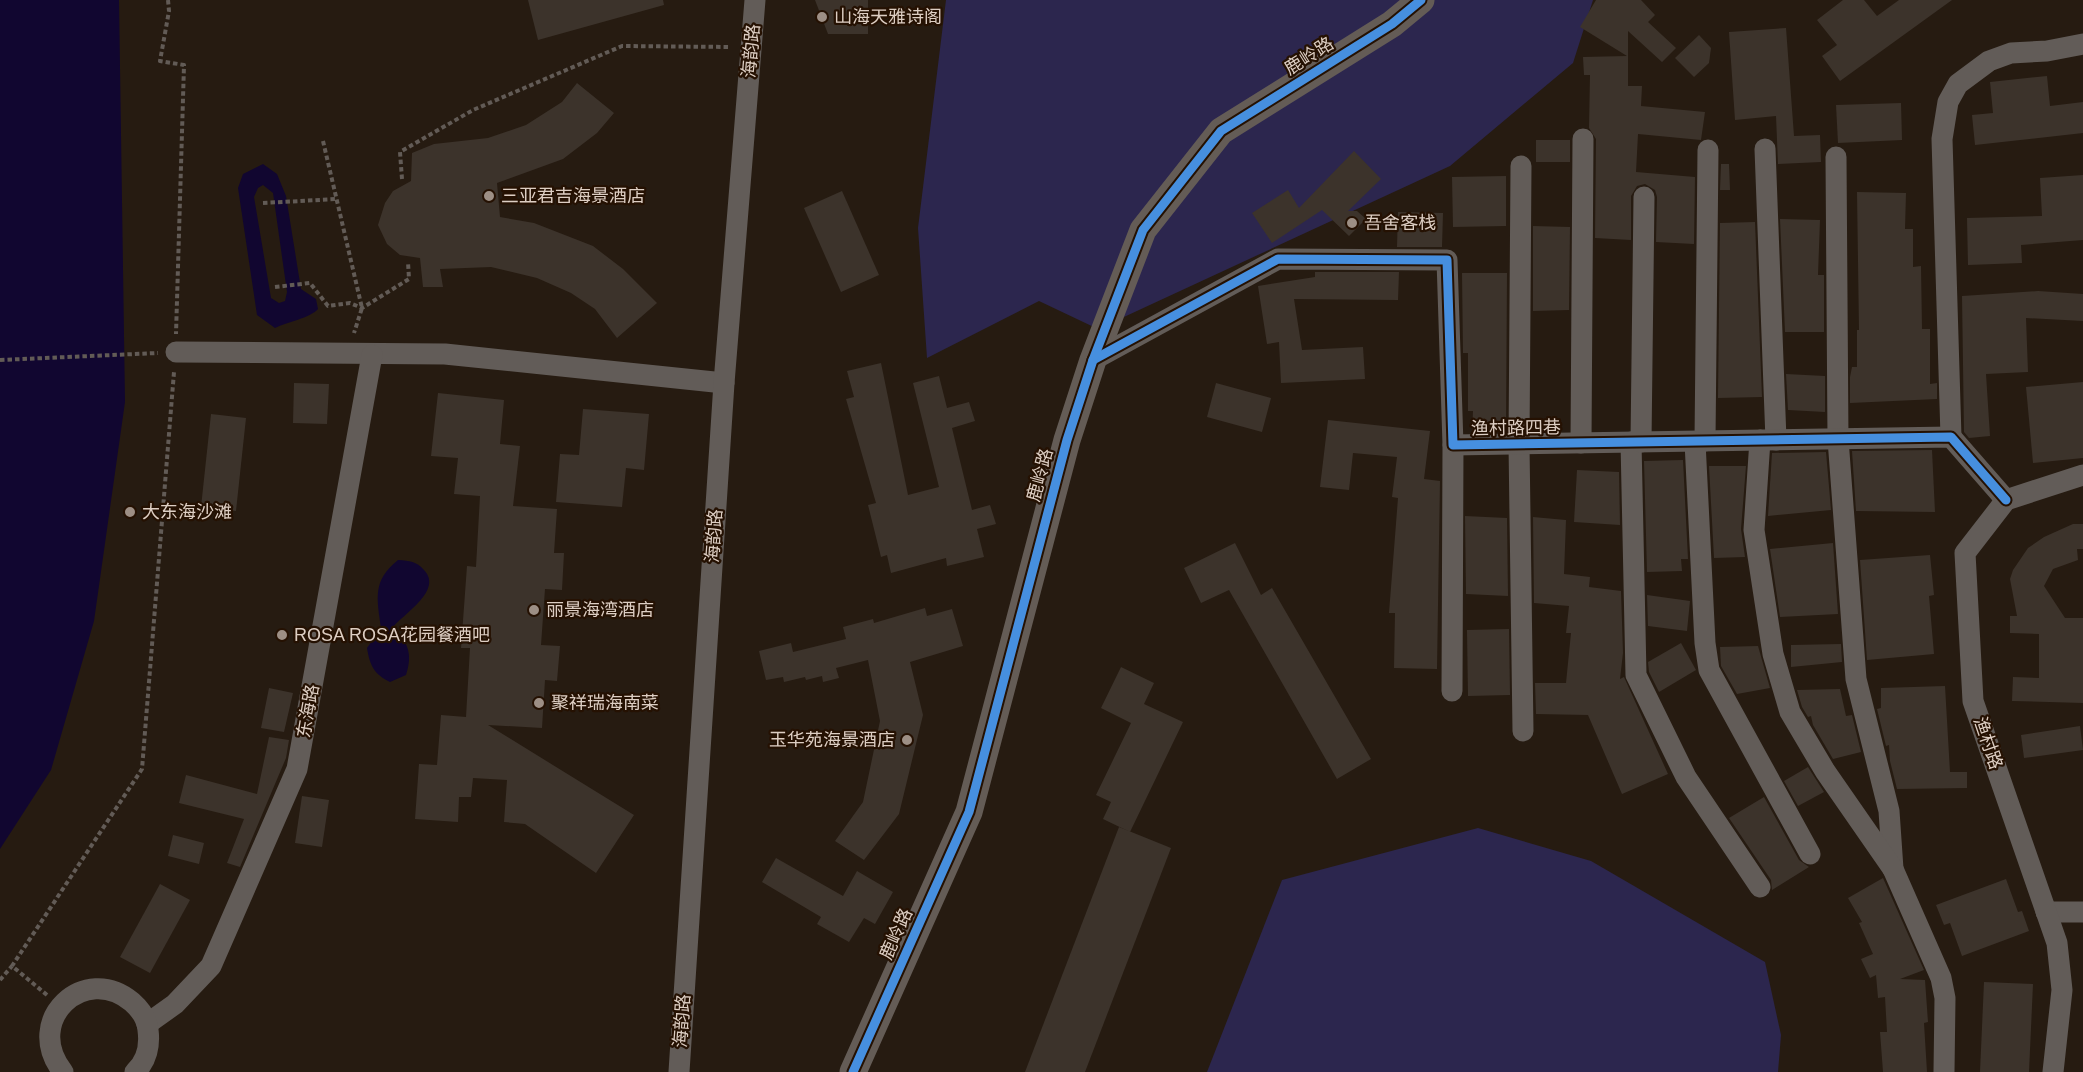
<svg xmlns="http://www.w3.org/2000/svg" width="2083" height="1072" font-family="Helvetica,'Noto Sans SC',sans-serif">
<style>
.green{fill:#2c264e}
.water{fill:#110630;fill-rule:evenodd}
.building{fill:#3c332b}
.lines{fill:none;stroke-linecap:round;stroke-linejoin:round}
.path{stroke:#625b56;stroke-width:4;stroke-dasharray:4.5 3;stroke-linecap:butt}
.minor{stroke:#625c58;stroke-width:21}
.major{stroke:#645c56;stroke-width:27}
.cycleway-casing{stroke:#251102;stroke-width:13}
.cycleway{stroke:#468fdf;stroke-width:9}
.poi-dot{fill:#9d8f85;stroke:#251102;stroke-width:2}
.labels{text-anchor:middle;dominant-baseline:central;stroke-width:4.5;stroke-linejoin:round;paint-order:stroke}
.poi-label{font-size:18px;fill:#ddcec3;stroke:#251102;text-anchor:start}
.street-label{font-size:18px;fill:#ddcec3;stroke:#251102}
</style>
<rect width="100%" height="100%" fill="#261b11"/>
<g class="green">
<polygon points="946,0 1593,0 1573,63 1450,166 1098,329 1039,301 927,358 918,228"/>
<polygon points="1478,828 1591,861 1765,962 1781,1035 1778,1072 1207,1072 1282,880"/>
</g>
<g class="water">
<polygon points="0,0 119,0 125,402 94,621 51,770 0,849"/>
<path d="M263 164 277 174 286 196 301 289 316 299 318 309C310 318 287 322 275 328L257 315 238 188 243 174ZM263 185 273 193 287 292 285 301 279 303 271 298 254 197 258 188Z"/>
<path d="M398 560C410 561 416 561 424 570 443 590 405 613 393 627 408 642 413 654 406 675L390 682C374 674 370 666 367 648L381 628C377 598 372 581 398 560Z"/>
</g>
<g class="building">
<polygon points="528,0 663,0 664,5 538,40"/>
<polygon points="815,0 868,0 868,34 828,34"/>
<polygon points="1596,0 1641,0 1655,15 1648,22 1676,48 1662,62 1628,31 1628,86 1642,86 1641,106 1705,112 1701,140 1638,134 1636,172 1695,177 1694,244 1656,242 1657,197 1655,190 1645,184 1637,186 1631,196 1631,240 1595,238 1596,139 1589,128 1590,75 1584,75 1583,57 1627,56 1580,27"/>
<polygon points="1843,0 1864,0 1877,16 1899,0 1952,0 1840,81 1822,56 1837,45 1817,20"/>
<polygon points="1786,28 1794,136 1820,135 1821,162 1778,164 1776,116 1735,120 1729,32"/>
<polygon points="1699,35 1711,48 1709,63 1694,77 1675,58"/>
<polygon points="2047,76 2050,106 2083,102 2083,133 1975,145 1972,115 1993,113 1990,82"/>
<polygon points="577,83 614,113 597,133 563,159 497,183 500,217 534,223 593,246 623,269 657,303 617,338 595,309 571,293 537,278 491,267 440,269 443,287 423,287 420,258 400,255 387,244 378,225 385,203 393,191 411,181 412,153 434,144 488,138 526,125 562,102"/>
<polygon points="1901,103 1902,140 1838,143 1836,105"/>
<rect x="1536" y="140" width="34" height="22"/>
<polygon points="1354,151 1381,179 1348,211 1357,211 1366,219 1349,236 1322,210 1272,243 1252,213 1288,190 1299,208"/>
<polygon points="1721,164 1729,164 1730,190 1720,190"/>
<polygon points="2083,175 2083,240 2021,245 2022,263 1968,265 1967,218 2042,216 2040,178"/>
<polygon points="1506,176 1506,226 1453,227 1452,177"/>
<polygon points="842,191 879,275 841,292 804,208"/>
<polygon points="1857,192 1906,193 1905,229 1913,229 1913,267 1921,266 1922,329 1930,329 1930,384 1937,383 1937,399 1850,403 1850,377 1852,367 1857,367 1857,330 1859,330"/>
<polygon points="1398,212 1443,213 1442,247 1397,247"/>
<polygon points="1780,219 1820,220 1818,275 1824,275 1824,332 1785,332"/>
<polygon points="1755,222 1762,397 1718,398 1720,223"/>
<polygon points="1533,226 1570,227 1569,310 1533,311"/>
<polygon points="1315,272 1399,272 1398,300 1294,299 1302,350 1363,347 1365,379 1281,383 1279,342 1267,344 1258,286 1315,277"/>
<polygon points="1462,273 1507,273 1506,431 1472,432 1473,411 1468,411 1468,353 1463,353"/>
<polygon points="2038,291 2083,294 2083,321 2026,318 2028,372 1986,374 1990,436 1969,438 1964,432 1962,296"/>
<polygon points="881,363 908,495 939,487 913,383 939,376 947,408 969,402 975,421 952,428 972,510 990,505 996,524 977,529 984,557 947,566 946,558 891,573 887,555 881,557 868,505 876,503 846,399 854,397 847,371"/>
<polygon points="1786,374 1825,376 1825,412 1788,410"/>
<polygon points="2083,382 2083,458 2033,463 2026,387"/>
<polygon points="294,383 329,384 327,424 293,423"/>
<polygon points="1216,383 1271,398 1262,432 1207,417"/>
<polygon points="438,393 504,400 500,444 520,446 513,506 557,509 554,553 564,553 562,590 545,589 541,645 560,646 557,681 545,680 542,728 488,725 634,815 596,873 525,824 504,822 507,780 473,778 471,797 459,797 458,822 415,819 419,764 437,765 441,715 466,717 470,648 461,648 467,566 476,567 480,496 454,494 458,458 431,456"/>
<polygon points="583,409 649,414 644,470 626,468 622,507 556,502 560,454 579,455"/>
<polygon points="211,414 246,418 236,511 201,507"/>
<polygon points="1328,420 1430,431 1424,479 1440,481 1437,669 1394,668 1395,613 1389,613 1398,498 1392,497 1397,457 1353,453 1349,490 1320,487"/>
<polygon points="1932,450 1935,512 1856,511 1852,451"/>
<polygon points="1826,452 1831,510 1768,516 1772,453"/>
<polygon points="1683,460 1688,559 1681,559 1682,571 1647,572 1644,461"/>
<polygon points="1709,466 1746,466 1741,529 1745,557 1714,558"/>
<polygon points="1577,470 1619,472 1620,525 1574,522"/>
<polygon points="1465,516 1507,518 1508,596 1466,594"/>
<polygon points="1533,517 1566,520 1564,574 1590,577 1589,587 1621,591 1623,653 1620,679 1624,677 1668,774 1622,794 1588,715 1536,714 1535,683 1566,683 1571,633 1566,633 1569,606 1534,603"/>
<polygon points="2073,524 2083,524 2083,549 2077,549 2078,560 2053,569 2044,586 2065,618 2083,618 2083,703 2012,701 2013,677 2039,678 2039,634 2010,633 2010,616 2017,616 2010,579 2013,570 2028,548 2044,537"/>
<polygon points="1235,543 1261,595 1272,588 1371,759 1337,779 1229,590 1201,603 1184,568"/>
<polygon points="1833,543 1838,614 1780,617 1770,549"/>
<polygon points="1930,555 1934,595 1929,596 1934,654 1867,660 1860,560"/>
<polygon points="1647,595 1690,601 1687,631 1648,626"/>
<polygon points="925,608 927,616 952,609 963,646 910,662 923,715 899,814 864,860 835,841 863,802 880,721 868,660 836,668 839,678 823,682 822,676 806,680 805,677 784,682 783,677 766,680 759,651 791,643 793,652 846,639 843,627 873,619 874,623"/>
<polygon points="1509,629 1510,695 1468,696 1467,630"/>
<polygon points="1681,643 1696,670 1659,692 1649,672 1648,662"/>
<polygon points="1841,644 1842,662 1791,667 1791,645"/>
<polygon points="1758,646 1770,688 1737,694 1721,666 1720,647"/>
<polygon points="1121,667 1154,683 1144,704 1183,722 1130,832 1103,819 1111,802 1096,795 1131,723 1101,708"/>
<polygon points="1945,686 1950,772 1967,772 1967,788 1897,789 1890,761 1889,745 1886,746 1877,709 1881,708 1881,688"/>
<polygon points="269,688 293,693 284,732 261,728"/>
<polygon points="1840,689 1846,716 1852,715 1861,752 1833,759 1813,725 1811,716 1808,717 1802,707 1797,690"/>
<polygon points="2080,726 2083,750 2024,758 2021,735"/>
<polygon points="269,737 289,740 286,758 240,867 227,863 244,819 179,803 186,775 257,794"/>
<polygon points="1808,767 1824,792 1798,806 1784,781"/>
<polygon points="302,796 329,800 322,847 295,843"/>
<polygon points="1764,797 1799,860 1809,867 1772,890 1771,880 1729,818"/>
<polygon points="1119,827 1171,848 1085,1072 1025,1072"/>
<polygon points="173,835 204,843 199,864 168,856"/>
<polygon points="776,858 843,896 857,871 893,892 875,924 864,918 849,942 817,924 821,917 762,882"/>
<polygon points="1883,878 1924,970 1900,979 1925,980 1928,1022 1924,1023 1927,1072 1883,1072 1880,1032 1887,1032 1885,997 1878,998 1876,975 1870,978 1861,959 1873,954 1859,923 1862,922 1848,898"/>
<polygon points="2006,879 2018,912 2022,911 2029,931 1962,956 1950,923 1944,925 1936,905"/>
<polygon points="160,884 190,900 150,973 120,957"/>
<polygon points="1984,982 2033,984 2029,1072 1980,1072"/>
</g>
<g class="lines">
<g class="path">
<polyline points="168,0 169,11 160,61 184,65 176,334"/>
<polyline points="323,141 362,308 354,333"/>
<polyline points="402,179 400,152 473,110 622,46 731,47"/>
<polyline points="263,203 337,199"/>
<polyline points="275,287 310,283 328,306 350,303 362,308 409,279 408,262"/>
<polyline points="0,360 158,353"/>
<polyline points="0,980 12,966"/>
<polyline points="47,995 12,966 142,769 174,372"/>
</g>
<g class="minor">
<polyline points="1765,149 1776,440"/>
<polyline points="1836,157 1838,439 1856,679 1889,811 1893,869"/>
<polyline points="1521,166 1519,444 1523,731"/>
<polyline points="176,352 445,354 724,383"/>
<polyline points="1093,360 1278,259 1447,260 1453,445 1951,437 2006,500"/>
<polyline points="1951,437 1942,139 1948,102 1958,84 1989,61 2011,53 2047,51 2083,44"/>
<polyline points="1760,440 1754,530 1773,654 1790,712 1825,771 1893,869 1941,978 1945,998 1944,1072"/>
<polyline points="1705,441 1708,150"/>
<polyline points="1631,442 1636,675 1686,777 1760,887"/>
<polyline points="1641,442 1644,197"/>
<polyline points="1695,442 1705,643 1709,670 1810,854"/>
<polyline points="1581,443 1583,139"/>
<polyline points="1452,691 1453,445"/>
<polyline points="2046,912 2083,912"/>
<polyline points="147,1024 175,1004 211,966 297,769 372,355"/>
<path d="M63 1072C22 1020 85 962 132 1002 141 1010 147 1018 148 1030 150 1045 147 1061 135 1072"/>
<polyline points="679,1072 724,383 755,0"/>
<polyline points="2053,1072 2062,990 2057,943 1973,701 1965,553 2006,500 2083,475"/>
</g>
<polyline class="major" points="853,1072 969,812 1067,440 1093,360 1143,230 1221,131 1392,24 1421,0"/>
<defs>
<g id="cycleway">
<polyline points="1093,360 1278,259 1447,260 1453,445 1951,437 2006,500"/>
<polyline points="853,1072 969,812 1067,440 1093,360 1143,230 1221,131 1392,24 1421,0"/>
</g>
</defs>
<use href="#cycleway" class="cycleway-casing"/>
<use href="#cycleway" class="cycleway"/>
</g>
<g class="poi-dot">
<circle cx="822" cy="17" r="6"/>
<circle cx="489" cy="196" r="6"/>
<circle cx="1352" cy="223" r="6"/>
<circle cx="130" cy="512" r="6"/>
<circle cx="534" cy="610" r="6"/>
<circle cx="282" cy="635" r="6"/>
<circle cx="539" cy="703" r="6"/>
<circle cx="907" cy="740" r="6"/>
</g>
<g class="labels">
<g class="poi-label">
<text x="834" y="17">山海天雅诗阁</text>
<text x="501" y="196">三亚君吉海景酒店</text>
<text x="1364" y="223">吾舍客栈</text>
<text x="142" y="512">大东海沙滩</text>
<text x="546" y="610">丽景海湾酒店</text>
<text x="294" y="635">ROSA ROSA花园餐酒吧</text>
<text x="551" y="703">聚祥瑞海南菜</text>
<text x="895" y="740" text-anchor="end">玉华苑海景酒店</text>
</g>
<g class="street-label">
<text transform="translate(751 51) rotate(-85)">海韵路</text>
<text transform="translate(1309 56) rotate(-32)">鹿岭路</text>
<text transform="translate(1516 428) rotate(-1)">渔村路四巷</text>
<text transform="translate(1040 475) rotate(-75)">鹿岭路</text>
<text transform="translate(714 536) rotate(-86)">海韵路</text>
<text transform="translate(308 711) rotate(-80)">东海路</text>
<text transform="translate(1988 743) rotate(71)">渔村路</text>
<text transform="translate(896 934) rotate(-66)">鹿岭路</text>
<text transform="translate(682 1021) rotate(-86)">海韵路</text>
</g>
</g>
</svg>
